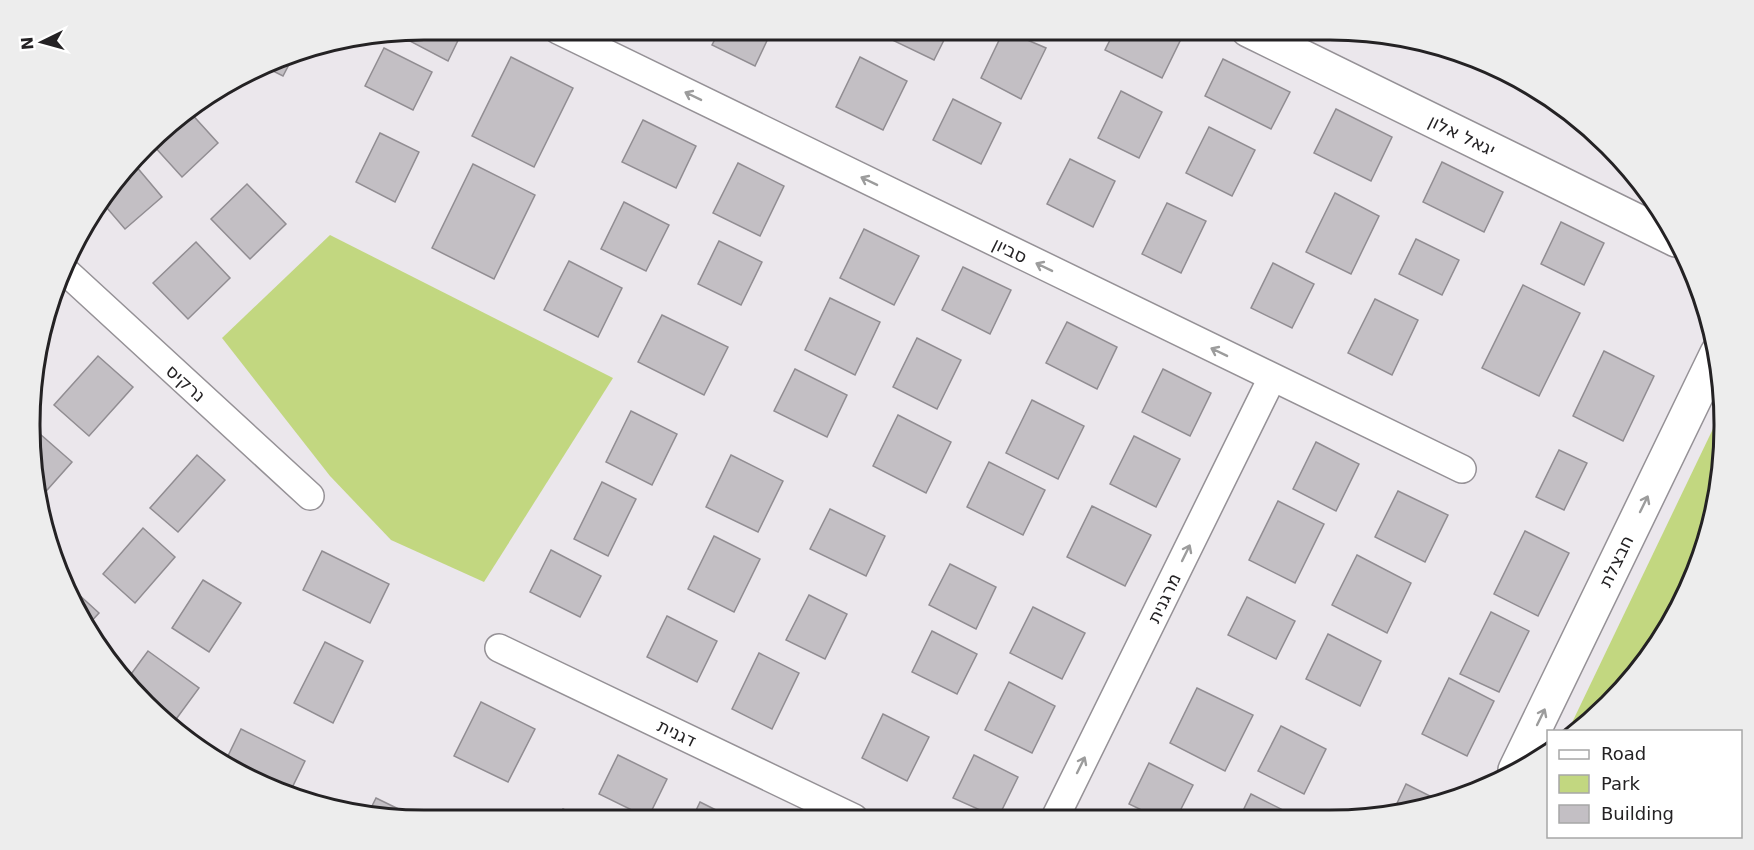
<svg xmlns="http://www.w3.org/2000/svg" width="1754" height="850" font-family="'DejaVu Sans','Noto Sans Hebrew',sans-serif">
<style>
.green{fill:#c2d780}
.building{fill:#c3bfc4;stroke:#918d92;stroke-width:1.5}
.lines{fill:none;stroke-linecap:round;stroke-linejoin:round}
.minor-casing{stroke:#959196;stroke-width:30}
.tertiary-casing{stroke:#959196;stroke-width:36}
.minor{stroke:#fff;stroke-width:27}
.tertiary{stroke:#fff;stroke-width:33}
.oneway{stroke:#9c9c9c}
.labels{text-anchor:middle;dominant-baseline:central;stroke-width:4.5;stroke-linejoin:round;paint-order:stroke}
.street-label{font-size:18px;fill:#242224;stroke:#fff}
.rim{fill:none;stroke:#242224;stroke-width:3}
</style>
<rect width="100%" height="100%" fill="#ebe7ec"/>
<g class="green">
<polygon points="330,235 613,378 484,582 391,540 330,476 222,338"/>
<polygon points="1722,410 1724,425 1716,502 1694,576 1643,665 1576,731 1568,731"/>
</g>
<g class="building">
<polygon points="425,30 463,30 448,61 404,38 406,33"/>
<polygon points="720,30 772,30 755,66 712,45"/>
<polygon points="892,30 949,30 934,60 888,38"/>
<polygon points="1004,30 1046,48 1021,99 981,78"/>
<polygon points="1115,30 1162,30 1181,39 1162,78 1105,50"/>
<polygon points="384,48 432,72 413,110 365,86"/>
<polygon points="295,53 283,76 267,68"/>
<polygon points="511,57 573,88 534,167 472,136"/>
<polygon points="860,57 907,81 883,130 836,107"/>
<polygon points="1223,59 1290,92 1271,129 1205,96"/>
<polygon points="1121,91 1162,112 1139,158 1098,138"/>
<polygon points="953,99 1001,123 981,164 933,140"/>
<polygon points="1336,109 1392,137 1371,181 1314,153"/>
<polygon points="188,110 218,143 182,177 153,145"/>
<polygon points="643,120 696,146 676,188 622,162"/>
<polygon points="1209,127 1255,150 1232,196 1186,173"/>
<polygon points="380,133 419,152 395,202 356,182"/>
<polygon points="1070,159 1115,181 1093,227 1047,204"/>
<polygon points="1442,162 1503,192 1484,232 1423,202"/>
<polygon points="738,163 784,186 760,236 713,213"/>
<polygon points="473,164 535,195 494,279 432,248"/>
<polygon points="135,165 162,197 125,229 101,201"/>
<polygon points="247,184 286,224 250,259 211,219"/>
<polygon points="1335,193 1379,216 1351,274 1306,252"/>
<polygon points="624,202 669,225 646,271 601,249"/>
<polygon points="1167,203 1206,221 1181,273 1142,254"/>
<polygon points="1561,222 1604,243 1584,285 1541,264"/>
<polygon points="864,229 919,256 894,305 840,278"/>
<polygon points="1416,239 1459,260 1442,295 1399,274"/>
<polygon points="719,241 762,262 741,305 698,284"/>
<polygon points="196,242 230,278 188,319 153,283"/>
<polygon points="569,261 622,288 598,337 544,310"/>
<polygon points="1273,263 1314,284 1292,328 1251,308"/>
<polygon points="963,267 1011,290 990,334 942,310"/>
<polygon points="1523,285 1580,313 1539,396 1482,368"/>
<polygon points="830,298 880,322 855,375 805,350"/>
<polygon points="1375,299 1418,320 1392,375 1348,353"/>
<polygon points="662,315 728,347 704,395 638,362"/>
<polygon points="1067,322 1117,347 1097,389 1046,363"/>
<polygon points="917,338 961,360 937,409 893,387"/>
<polygon points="1604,351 1654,376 1623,441 1573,416"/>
<polygon points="98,356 133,387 89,436 54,405"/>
<polygon points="795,369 847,395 827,437 774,411"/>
<polygon points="1163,369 1211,393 1190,436 1142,412"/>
<polygon points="1032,400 1084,426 1058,479 1006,453"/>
<polygon points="631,411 677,434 652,485 606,462"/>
<polygon points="898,415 951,442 926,493 873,466"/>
<polygon points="40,434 72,462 40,498 33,476 35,440"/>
<polygon points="1134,436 1180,459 1156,507 1110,484"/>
<polygon points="1316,442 1359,464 1336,511 1293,489"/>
<polygon points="1559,450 1587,463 1564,510 1536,497"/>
<polygon points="197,455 225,480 178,532 150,508"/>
<polygon points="731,455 783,481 758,532 706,507"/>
<polygon points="989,462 1045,490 1023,535 967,507"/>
<polygon points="602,482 636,499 608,556 574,539"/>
<polygon points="1398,491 1448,515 1425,562 1375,537"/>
<polygon points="1278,501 1324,524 1295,583 1249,560"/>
<polygon points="1092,506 1151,535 1125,586 1067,557"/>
<polygon points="830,509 885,536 866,576 810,549"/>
<polygon points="143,528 175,557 135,603 103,574"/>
<polygon points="1525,531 1569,553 1538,616 1494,594"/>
<polygon points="714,536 760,559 734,612 688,589"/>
<polygon points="551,550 601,576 580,617 530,592"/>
<polygon points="322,551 389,584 370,623 303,590"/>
<polygon points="1357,555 1411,583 1387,633 1332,605"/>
<polygon points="950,564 996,587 976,629 929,605"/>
<polygon points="203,580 241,603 209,652 172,628"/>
<polygon points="66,583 99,613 87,626 71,600"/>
<polygon points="809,595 847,614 825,659 786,640"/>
<polygon points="1247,597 1295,621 1276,659 1228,635"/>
<polygon points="1033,607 1085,633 1062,679 1010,653"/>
<polygon points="1491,612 1529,631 1499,692 1460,674"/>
<polygon points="667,616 717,641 697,682 647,657"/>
<polygon points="932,631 977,654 957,694 912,672"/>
<polygon points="1328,634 1381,661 1360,706 1306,679"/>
<polygon points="325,642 363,661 333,723 294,703"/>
<polygon points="148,651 199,688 171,726 126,681"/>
<polygon points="759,653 799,673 772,729 732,709"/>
<polygon points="1449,678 1494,701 1467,756 1422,734"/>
<polygon points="1009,682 1055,706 1032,753 985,730"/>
<polygon points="1197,688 1253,715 1225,771 1170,743"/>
<polygon points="481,702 535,729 508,782 454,756"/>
<polygon points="883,714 929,737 907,781 862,758"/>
<polygon points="1281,726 1326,749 1304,794 1258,771"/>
<polygon points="241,729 305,761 289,794 274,790 226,760"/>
<polygon points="618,755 667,779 648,818 599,794"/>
<polygon points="974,755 1018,777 998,818 953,798"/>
<polygon points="1149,763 1193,785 1177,817 1156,817 1129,804"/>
<polygon points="1406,784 1440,801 1392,814"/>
<polygon points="1251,794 1289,813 1287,817 1240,817"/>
<polygon points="376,798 419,819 368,814"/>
<polygon points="700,802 734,819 692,819"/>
<polygon points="563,809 584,819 558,820"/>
</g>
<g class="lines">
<defs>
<g id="minor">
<polyline points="558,30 1462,469"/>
<polyline points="63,269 310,496"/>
<polyline points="499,648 854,818"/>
<polyline points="1055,818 1272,378"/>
</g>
<g id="tertiary">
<polyline points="1248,30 1676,240"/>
<polyline points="1515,770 1717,353"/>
</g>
</defs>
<use href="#minor" class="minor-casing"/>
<use href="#tertiary" class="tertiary-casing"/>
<use href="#minor" class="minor"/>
<use href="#tertiary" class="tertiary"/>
</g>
<defs><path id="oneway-shaft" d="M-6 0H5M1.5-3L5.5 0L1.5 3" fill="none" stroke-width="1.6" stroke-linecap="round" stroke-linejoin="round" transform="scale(1.5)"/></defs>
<g class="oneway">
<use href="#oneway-shaft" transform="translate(693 96) rotate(-154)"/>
<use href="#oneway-shaft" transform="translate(869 181) rotate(-154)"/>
<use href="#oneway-shaft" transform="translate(1044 267) rotate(-154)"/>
<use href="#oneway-shaft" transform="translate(1219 352) rotate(-154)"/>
<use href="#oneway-shaft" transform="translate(1644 504) rotate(-64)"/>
<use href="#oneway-shaft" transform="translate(1186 553) rotate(-64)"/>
<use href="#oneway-shaft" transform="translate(1541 717) rotate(-64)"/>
<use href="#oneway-shaft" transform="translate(1081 765) rotate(-64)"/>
</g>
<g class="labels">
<g class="street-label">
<text transform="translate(1462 135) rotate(26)">יגאל אלון</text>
<text transform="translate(1010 250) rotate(26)">סביון</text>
<text transform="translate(186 383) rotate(42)">נרקיס</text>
<text transform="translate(1616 561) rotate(-64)">חבצלת</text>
<text transform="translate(1164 598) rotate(-64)">מרגנית</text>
<text transform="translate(677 733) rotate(26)">דגנית</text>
</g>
</g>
<path d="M0 0H1754V850H0ZM424 40H1330A384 384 0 0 1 1714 424V426A384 384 0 0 1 1330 810H424A384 384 0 0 1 40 426V424A384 384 0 0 1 424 40Z" fill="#ededed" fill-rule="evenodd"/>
<path class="rim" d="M424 40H1330A384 384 0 0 1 1714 424V426A384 384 0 0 1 1330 810H424A384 384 0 0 1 40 426V424A384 384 0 0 1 424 40Z"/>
<rect x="1547" y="730" width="195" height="108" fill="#ffffff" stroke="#a7a7a7" stroke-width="1.5"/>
<rect x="1559" y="750" width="30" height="9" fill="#ffffff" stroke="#a7a7a7" stroke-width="1.5"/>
<text x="1601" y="760" font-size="18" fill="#242224">Road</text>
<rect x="1559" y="775" width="30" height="18" fill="#c2d780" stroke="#a7a7a7" stroke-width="1.5"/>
<text x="1601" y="790" font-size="18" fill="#242224">Park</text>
<rect x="1559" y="805" width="30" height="18" fill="#c3bfc4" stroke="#a7a7a7" stroke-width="1.5"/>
<text x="1601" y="820" font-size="18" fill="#242224">Building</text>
<g transform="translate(42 42) rotate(265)" stroke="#ffffff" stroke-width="4.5" paint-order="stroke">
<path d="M0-4.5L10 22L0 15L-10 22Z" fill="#242224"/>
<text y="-9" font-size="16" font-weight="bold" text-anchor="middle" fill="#242224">N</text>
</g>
</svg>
